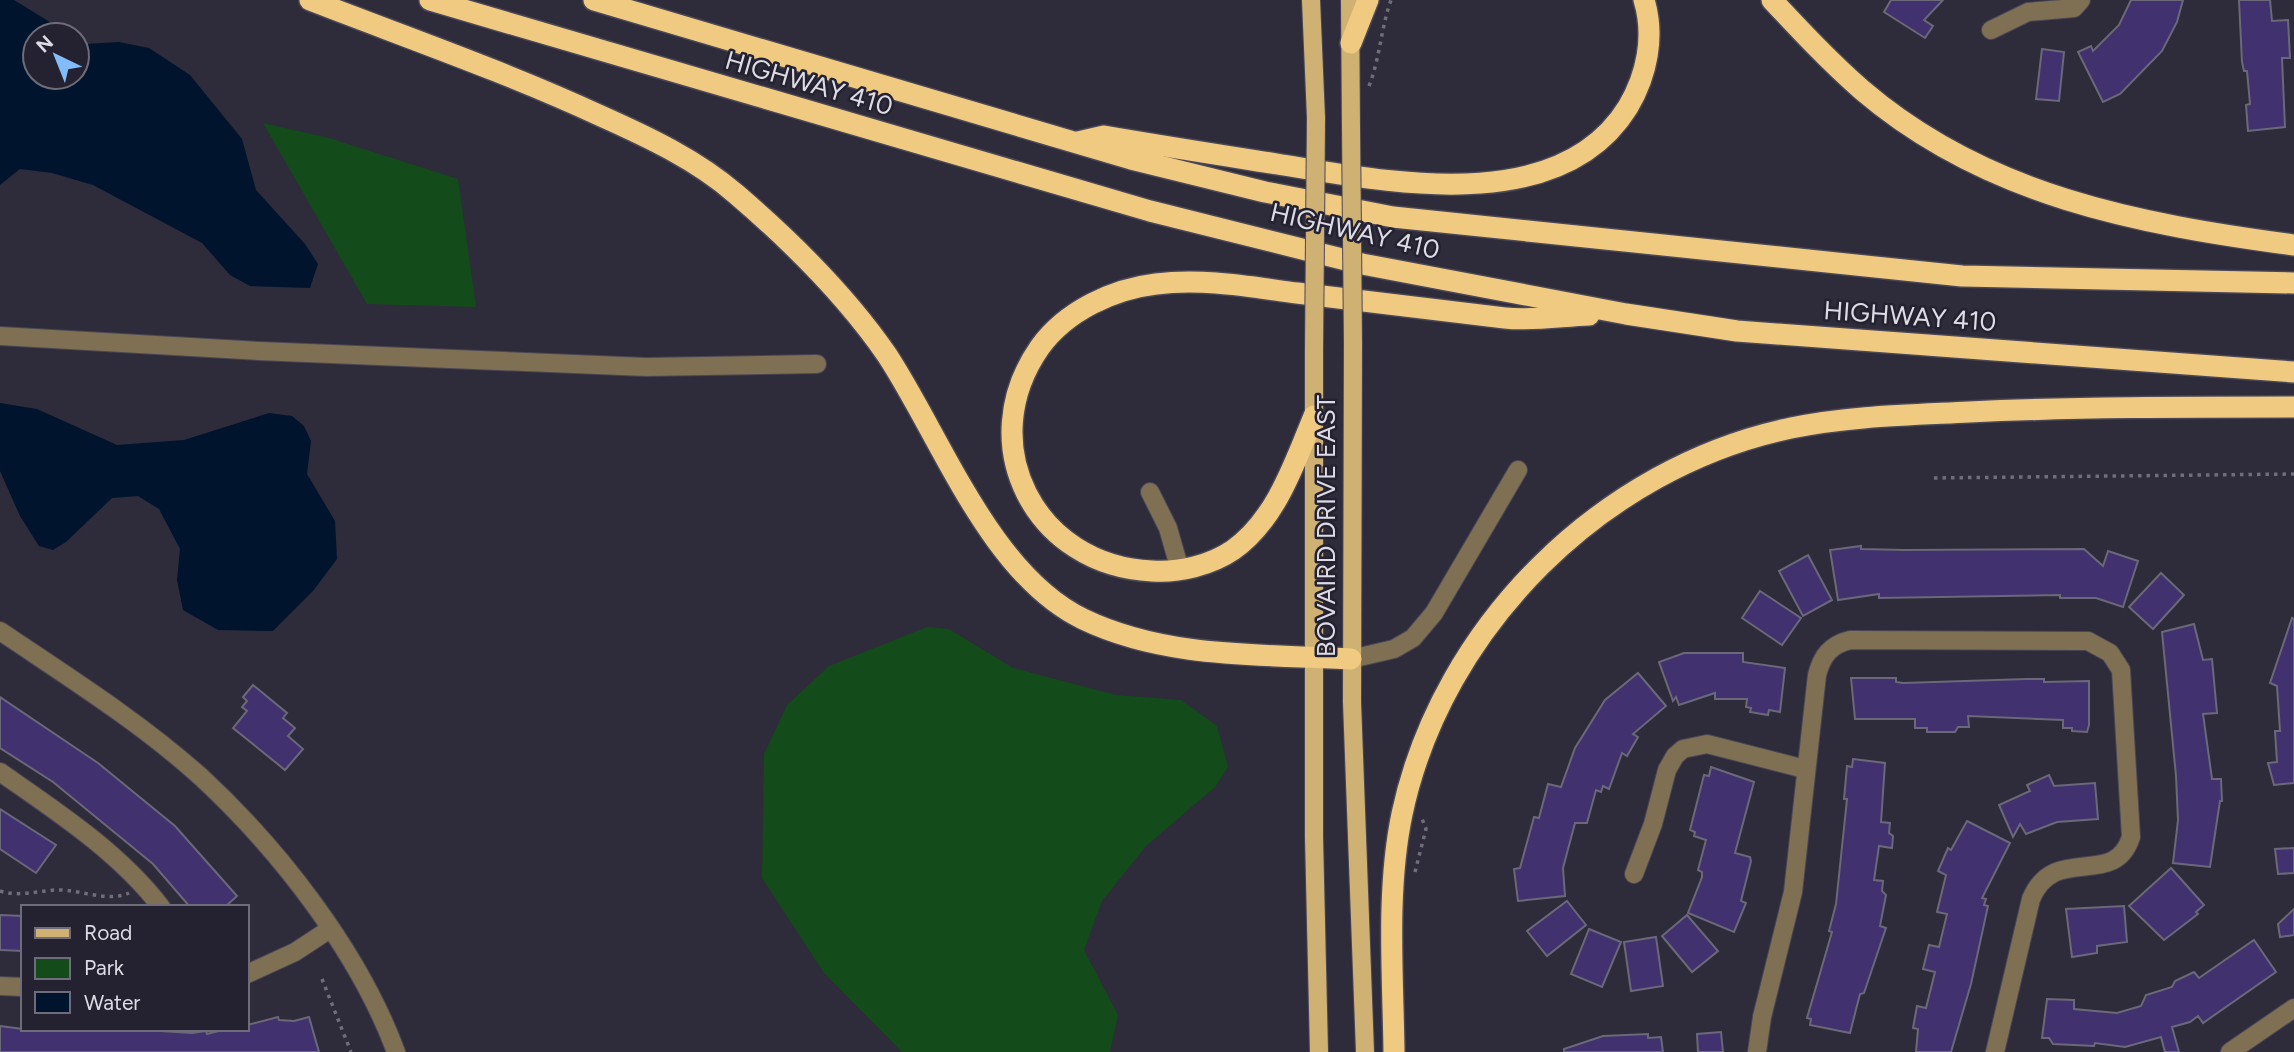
<svg xmlns="http://www.w3.org/2000/svg" width="2294" height="1052" font-family="Figtree,sans-serif">
<style>
.green{fill:#144b1b}
.water{fill:#00142e}
.building{fill:#41316e;stroke:#6b6879;stroke-width:2}
.lines{fill:none;stroke-linecap:round;stroke-linejoin:round}
.minor-casing{stroke:#4a4756;stroke-width:20}
.major-casing{stroke:#4a4756;stroke-width:20}
.highway-casing{stroke:#4a4756;stroke-width:24}
.path{stroke:#716e7b;stroke-width:3.5;stroke-dasharray:3.5 5;stroke-linecap:butt}
.minor{stroke:#7f7053;stroke-width:18}
.major{stroke:#d0b174;stroke-width:18}
.highway{stroke:#f0ca81;stroke-width:21}
.major-bridge-casing{stroke:#4a4756;stroke-width:20;stroke-linecap:butt}
.major-bridge{stroke:#d0b174;stroke-width:18}
.labels{text-anchor:middle;dominant-baseline:central;stroke-width:5;stroke-linejoin:round;paint-order:stroke}
.street-label{font-size:26px;fill:#dddce6;stroke:#242230}
</style>
<rect width="100%" height="100%" fill="#2e2b3a"/>
<g class="green">
<polygon points="263,123 329,138 458,179 476,307 367,304"/>
<polygon points="927,627 949,629 1013,668 1116,695 1181,700 1217,726 1228,767 1215,787 1146,846 1102,901 1084,950 1118,1015 1110,1052 902,1052 824,973 762,878 764,754 787,705 829,666"/>
</g>
<g class="water">
<polygon points="0,0 14,0 71,35 35,35 35,77 77,77 77,38 86,44 119,42 149,48 190,75 242,139 256,190 305,244 318,264 310,288 250,286 230,275 202,243 93,185 52,173 20,169 0,185"/>
<polygon points="0,403 37,409 117,445 184,440 269,413 292,416 304,426 311,441 307,474 335,521 337,559 313,591 273,631 218,630 183,610 177,580 180,549 159,509 138,496 112,498 66,542 53,550 39,546 20,516 0,471"/>
</g>
<g class="building">
<polygon points="1891,0 1943,0 1924,20 1933,26 1925,38 1884,12"/>
<polygon points="2131,0 2183,0 2177,22 2162,51 2120,94 2103,102 2078,52 2091,46 2093,51 2119,25"/>
<polygon points="2239,0 2270,0 2272,21 2288,20 2290,58 2282,58 2285,127 2248,131 2246,105 2250,104 2247,71 2244,71 2242,62"/>
<polygon points="2042,49 2064,52 2059,101 2036,99"/>
<polygon points="1861,546 1861,549 1905,550 2084,549 2103,566 2108,551 2138,561 2123,607 2096,598 2060,598 2060,595 1879,598 1879,594 1838,600 1830,550"/>
<polygon points="1808,555 1832,600 1803,616 1779,571"/>
<polygon points="2161,573 2184,595 2153,629 2129,607"/>
<polygon points="1760,591 1801,618 1782,645 1742,618"/>
<polygon points="2292,618 2294,619 2294,783 2274,785 2268,763 2277,762 2275,731 2280,731 2277,686 2270,683"/>
<polygon points="2194,624 2203,660 2212,659 2217,713 2203,714 2212,779 2221,779 2222,801 2220,801 2210,867 2173,863 2178,820 2176,776 2162,632"/>
<polygon points="1684,653 1743,653 1743,662 1785,668 1780,712 1769,710 1768,715 1750,712 1751,708 1746,707 1747,699 1715,699 1715,693 1679,705 1676,697 1673,701 1659,662"/>
<polygon points="1638,673 1666,706 1633,734 1638,737 1627,756 1622,753 1609,789 1603,786 1601,792 1596,790 1587,823 1575,823 1563,868 1565,896 1518,901 1514,869 1520,868 1534,817 1539,818 1548,784 1561,787 1575,748 1605,700"/>
<polygon points="1851,678 1896,678 1896,682 1903,683 2027,679 2044,679 2044,682 2089,681 2089,725 2087,732 2072,731 2072,728 2063,728 2063,720 1968,716 1969,727 1958,727 1955,732 1927,732 1927,728 1915,728 1915,719 1855,719"/>
<polygon points="253,685 287,713 283,718 295,728 288,736 303,749 285,770 233,728 247,711 242,707 247,701 243,697"/>
<polygon points="0,697 98,763 175,826 237,896 225,907 190,907 153,864 125,841 53,782 0,748"/>
<polygon points="1853,759 1885,763 1881,822 1890,823 1889,833 1893,836 1892,848 1879,846 1874,880 1883,881 1882,891 1886,895 1880,926 1886,928 1864,993 1860,994 1850,1033 1810,1025 1811,1019 1807,1018 1832,932 1829,931 1836,904 1847,799 1844,799 1847,766 1852,767"/>
<polygon points="1711,767 1754,782 1735,853 1750,857 1751,861 1741,901 1746,903 1734,932 1688,913 1702,877 1702,872 1698,870 1706,840 1694,836 1695,832 1690,830 1704,775 1709,776"/>
<polygon points="2049,775 2054,786 2095,783 2098,819 2057,822 2026,834 2020,824 2013,837 1999,805 2030,791 2027,785"/>
<polygon points="0,809 56,845 36,873 0,849"/>
<polygon points="1967,821 2010,843 1982,898 1986,899 1984,905 1988,906 1971,984 1951,1052 1916,1052 1918,1029 1913,1028 1917,1006 1926,1008 1935,972 1923,969 1929,945 1939,947 1947,914 1937,912 1946,875 1938,871 1948,848 1951,850"/>
<polygon points="2294,848 2294,873 2278,874 2275,849"/>
<polygon points="2171,868 2204,905 2196,912 2198,914 2164,940 2129,906"/>
<polygon points="1567,901 1586,925 1547,956 1527,931"/>
<polygon points="2124,906 2127,942 2097,946 2097,953 2072,957 2066,909"/>
<polygon points="2294,909 2294,935 2280,937 2278,924"/>
<polygon points="0,915 23,916 23,951 0,950"/>
<polygon points="1687,915 1718,951 1692,972 1662,936"/>
<polygon points="1589,929 1621,942 1602,987 1571,974"/>
<polygon points="1656,937 1663,986 1631,991 1624,942"/>
<polygon points="2254,940 2276,972 2203,1023 2198,1016 2190,1022 2172,1027 2179,1052 2165,1052 2161,1037 2125,1047 2095,1043 2094,1046 2053,1044 2049,1038 2042,1038 2047,999 2074,1000 2074,1009 2117,1013 2141,1006 2146,995 2172,987 2175,981 2194,972 2199,978"/>
<polygon points="278,1017 279,1020 294,1021 309,1017 319,1052 0,1052 0,1026 23,1029 129,1029 192,1033 206,1031 207,1034 226,1029 247,1029 247,1025"/>
<polygon points="1721,1032 1723,1052 1698,1052 1697,1034"/>
<polygon points="1648,1034 1648,1038 1661,1037 1663,1052 1564,1052 1564,1049 1603,1036"/>
</g>
<g class="lines">
<defs>
<g id="minor">
<polyline points="1991,30 2028,12 2074,8 2081,0"/>
<polyline points="0,336 259,351 646,367 817,364"/>
<polyline points="1150,492 1168,528 1180,570"/>
<path d="M0 631C68 677 140 722 201 777 279 849 359 952 396 1052"/>
<polyline points="1351,659 1394,649 1413,638 1434,613 1518,470"/>
<path d="M0 772C56 811 119 852 161 907"/>
<polyline points="1634,874 1653,824 1667,770 1675,756 1683,749 1707,744 1805,769"/>
<polyline points="247,974 295,952 330,929"/>
<polyline points="0,986 23,987"/>
<path d="M1757 1052 1762 1017 1793 892 1817 675C1822 656 1830 645 1850 640L2088 641 2110 653 2121 670 2131 837C2114 890 2055 842 2031 899L1995 1052"/>
<polyline points="2230,1052 2294,1008"/>
</g>
<g id="major">
<polyline points="1311,0 1316,118"/>
<polyline points="1350,0 1351,128"/>
<polyline points="1353,344 1352,702 1365,1052"/>
<polyline points="1314,352 1314,837 1319,1052"/>
</g>
<g id="highway">
<path d="M310 0C408 38 506 72 601 116 648 137 697 160 736 194 792 242 845 294 887 355 941 437 990 574 1083 619 1166 659 1262 654 1351 659"/>
<polyline points="430,0 1150,211 1362,264 1626,314 1737,331 2294,372"/>
<polyline points="594,0 1131,159 1265,192 1393,217 1962,276 2294,283"/>
<path d="M1772 0C1801 31 1830 62 1862 90 1986 196 2138 224 2294 245"/>
<polyline points="1351,43 1368,0"/>
<path d="M1078 142 1104 136C1162 146 1220 155 1277 164 1384 181 1559 219 1628 107 1647 75 1655 36 1644 0"/>
<path d="M1314 416C1295 462 1276 520 1233 550 1211 565 1179 573 1152 571 1035 566 972 444 1040 347 1066 311 1113 289 1156 284 1203 278 1251 287 1297 293 1366 301 1435 310 1505 318 1532 321 1562 316 1589 315"/>
<path d="M1394 1052C1393 974 1386 891 1402 814 1442 626 1603 467 1791 428 1849 416 1909 415 1969 412 2077 407 2186 407 2294 407"/>
</g>
</defs>
<use href="#minor" class="minor-casing"/>
<use href="#major" class="major-casing"/>
<use href="#highway" class="highway-casing"/>
<g class="path">
<path d="M1369 86C1380 58 1381 28 1391 0"/>
<polyline points="1934,478 2294,474"/>
<polyline points="1415,872 1426,829 1421,816"/>
<path d="M0 891C19 897 37 891 56 890 80 889 107 903 129 893"/>
<polyline points="322,979 351,1052"/>
</g>
<use href="#minor" class="minor"/>
<use href="#major" class="major"/>
<use href="#highway" class="highway"/>
<defs>
<g id="major-bridge">
<polyline points="1351,128 1353,344"/>
<polyline points="1314,352 1316,118"/>
</g>
</defs>
<use href="#major-bridge" class="major-bridge-casing"/>
<use href="#major-bridge" class="major-bridge"/>
</g>
<g class="labels">
<g class="street-label">
<text transform="translate(809 83) rotate(16)">HIGHWAY 410</text>
<text transform="translate(1355 231) rotate(13)">HIGHWAY 410</text>
<text transform="translate(1910 316) rotate(4)">HIGHWAY 410</text>
<text transform="translate(1326 526) rotate(-90)">BOVAIRD DRIVE EAST</text>
</g>
</g>
<rect x="21" y="905" width="228" height="126" fill="#242230" stroke="#6e6c79" stroke-width="2"/>
<rect x="35" y="928" width="35" height="10" fill="#d0b174" stroke="#6e6c79" stroke-width="2"/>
<text x="84" y="940" font-size="21" fill="#dddce6">Road</text>
<rect x="35" y="958" width="35" height="21" fill="#144b1b" stroke="#6e6c79" stroke-width="2"/>
<text x="84" y="975" font-size="21" fill="#dddce6">Park</text>
<rect x="35" y="992" width="35" height="21" fill="#00142e" stroke="#6e6c79" stroke-width="2"/>
<text x="84" y="1010" font-size="21" fill="#dddce6">Water</text>
<g transform="translate(56 56) rotate(317)"><circle r="33" fill="#242230" stroke="#6e6c79" stroke-width="2"/>
<path d="M0-5L12 26L0 18L-12 26Z" fill="#83bcfb"/>
<text y="-10" font-size="19" font-weight="bold" text-anchor="middle" fill="#dddce6">N</text>
</g>
</svg>
